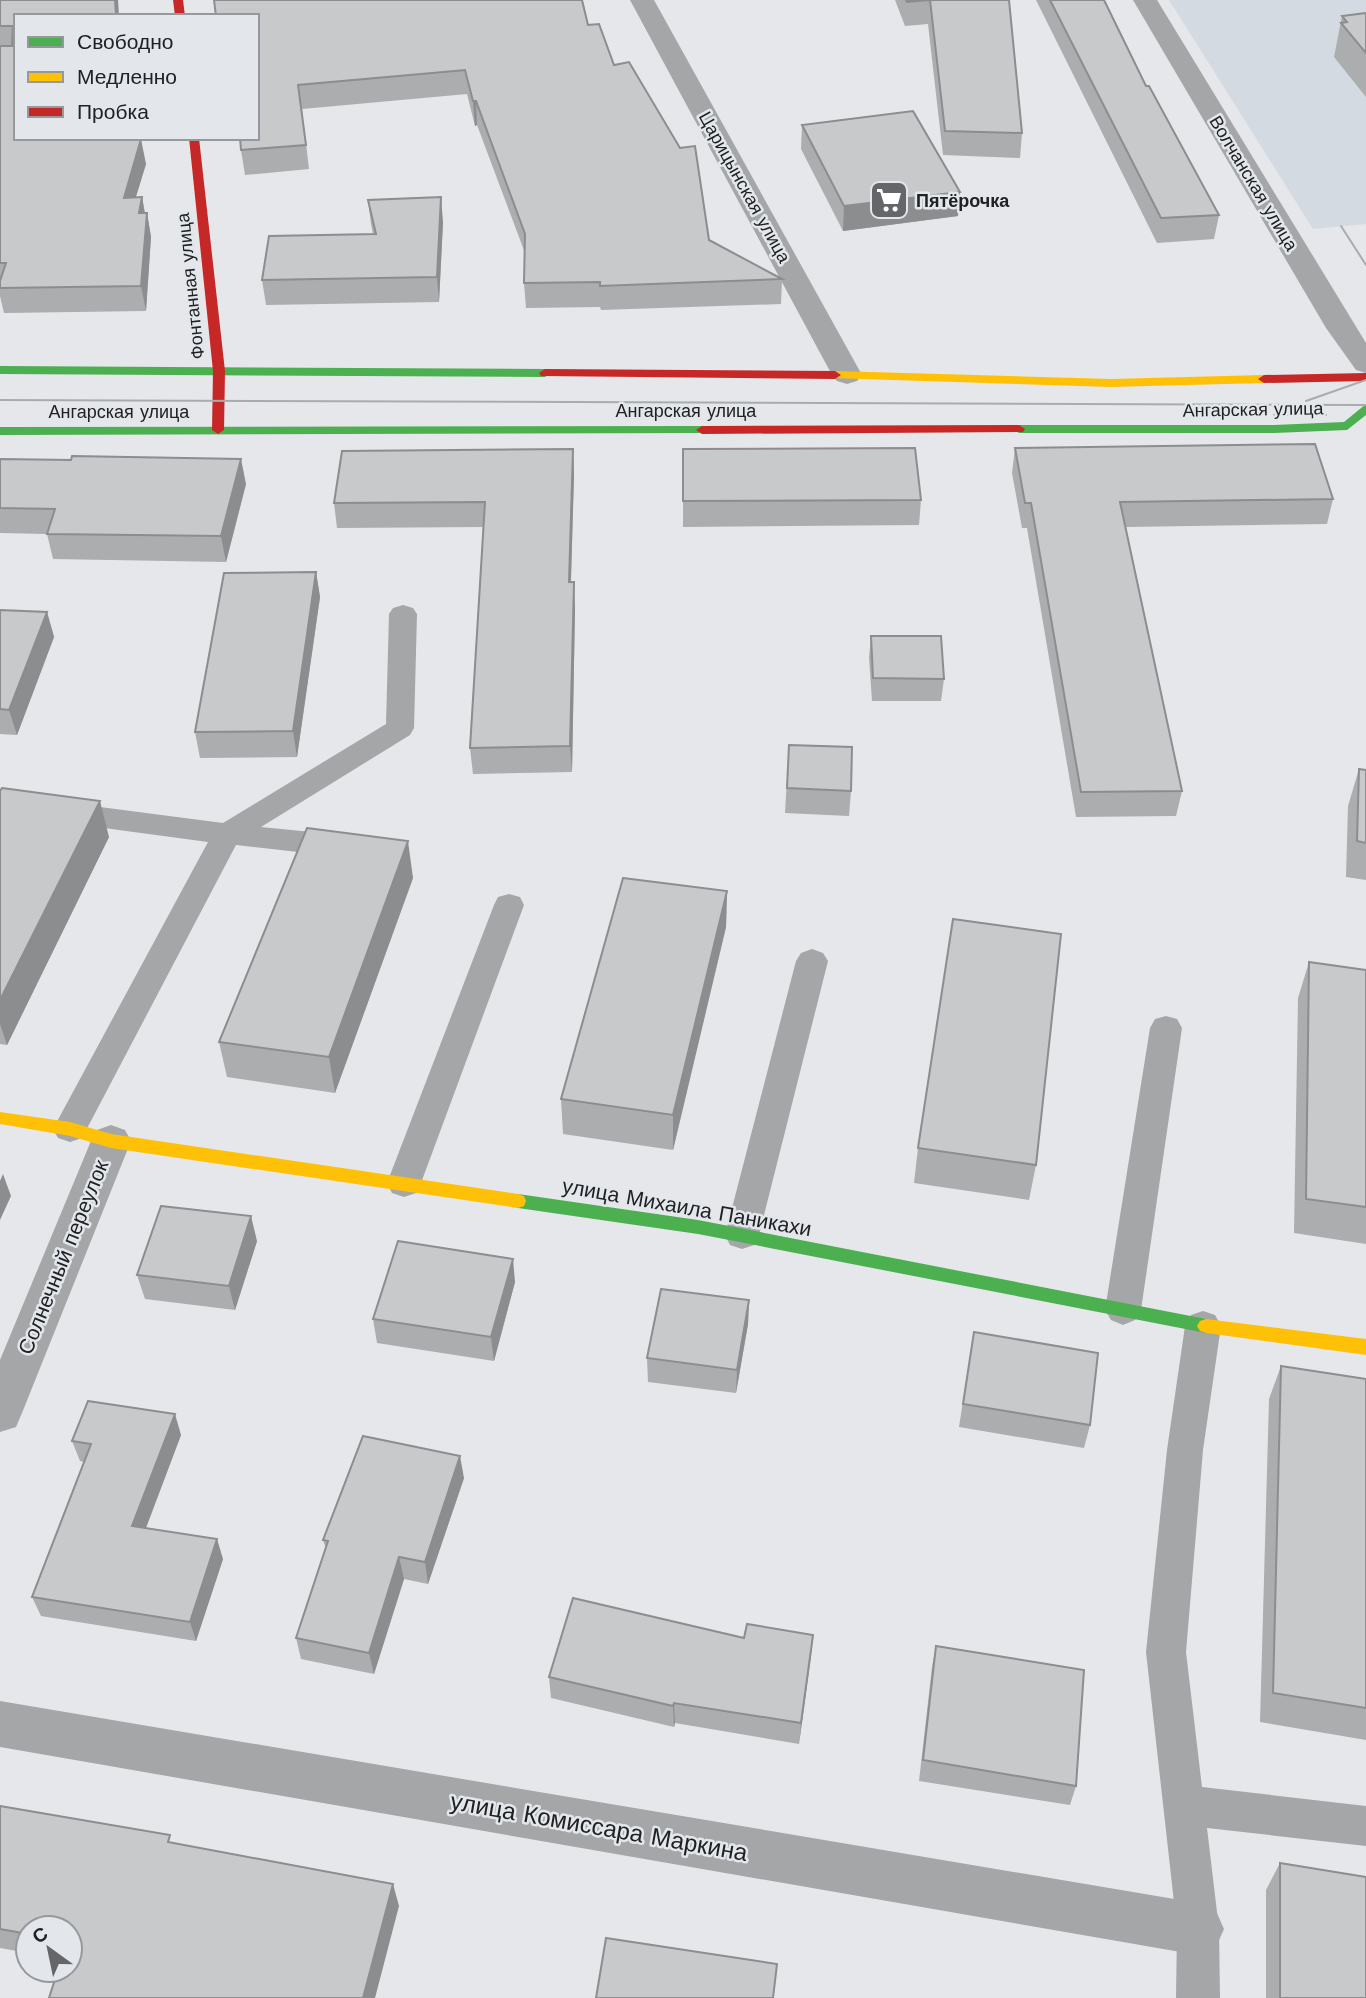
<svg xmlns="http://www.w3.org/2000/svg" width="1366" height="1998" font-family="'Work Sans',sans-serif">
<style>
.built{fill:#d4dae1}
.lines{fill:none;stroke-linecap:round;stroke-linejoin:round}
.lane{fill:#a4a6a7;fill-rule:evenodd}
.street{fill:#a4a6a7;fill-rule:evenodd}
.fast{fill:#4caf50;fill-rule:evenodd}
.slow{fill:#ffc107;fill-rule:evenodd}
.jam{fill:#c62828;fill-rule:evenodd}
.tram{stroke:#aaabad;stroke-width:2}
.wall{fill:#abadaf}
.shaded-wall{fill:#8b8d8e}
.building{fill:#c7c9cb;stroke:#8b8d8e;stroke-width:2}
.labels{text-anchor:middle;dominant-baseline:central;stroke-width:5;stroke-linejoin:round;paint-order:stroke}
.far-street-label{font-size:18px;fill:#202123;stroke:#e3e7ec}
.far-poi-label{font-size:18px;font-weight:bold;fill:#202123;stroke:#e3e7ec;text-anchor:start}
.street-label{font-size:21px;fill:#202123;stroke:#e3e7ec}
.near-street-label{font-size:24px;fill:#202123;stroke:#e3e7ec}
</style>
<rect width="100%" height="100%" fill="#e5e7ea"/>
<polygon class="built" points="1169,0 1366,0 1366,224 1313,229"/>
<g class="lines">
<g class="lane">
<polygon points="403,605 413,608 417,614 414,728 410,735 261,827 342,835 353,839 357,846 353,853 342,857 236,845 82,1138 70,1142 58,1138 53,1129 208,842 0,814 0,794 223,823 386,724 389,614 393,608"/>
<polygon points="509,894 520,897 524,905 421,1183 416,1193 404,1197 392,1193 387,1183 494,905 498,897"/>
<polygon points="812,949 823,953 828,961 759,1235 754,1245 742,1249 730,1245 725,1235 796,961 801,953"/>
<polygon points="1166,1016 1177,1019 1182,1028 1141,1310 1135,1320 1123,1325 1111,1320 1105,1310 1150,1028 1155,1019"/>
<polygon points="1203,1311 1215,1315 1221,1326 1203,1450 1186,1652 1202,1787 1366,1806 1366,1846 1207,1828 1219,1929 1220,1998 1176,1998 1177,1929 1146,1652 1167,1450 1185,1326 1191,1315"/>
</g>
<g class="street">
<polygon points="630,0 654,0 862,375 857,381 847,384 837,381 832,375"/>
<polygon points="1133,0 1157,0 1366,343 1366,373 1356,370 1326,328"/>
<polygon points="111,1125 125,1130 131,1141 22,1413 16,1427 0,1432 0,1360 91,1141 97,1130"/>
<polygon points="0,1701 1198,1903 1216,1911 1224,1929 1216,1947 1198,1955 0,1747"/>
</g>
<g class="fast">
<polygon points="0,366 545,369 551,373 545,377 0,374"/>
<polygon points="1366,404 1366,415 1347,430 1274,433 1019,433 1013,429 1019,425 1274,425 1344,422"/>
<polygon points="702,426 708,430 706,433 0,435 0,427"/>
<polygon points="518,1194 698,1220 1206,1319 1212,1321 1215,1326 1212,1331 1206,1333 698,1234 518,1208 512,1206 510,1201 512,1196"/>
</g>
<g class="slow">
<polygon points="835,371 1111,379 1264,375 1270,379 1264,383 1111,387 831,378 831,372"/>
<polygon points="0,1112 70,1122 111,1134 518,1194 524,1196 526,1201 524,1206 518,1208 111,1148 70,1136 0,1124"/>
<polygon points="1206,1319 1366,1339 1366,1355 1206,1333 1200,1331 1197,1326 1200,1321"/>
</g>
<g class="jam">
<polygon points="173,0 183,0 185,16 175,16"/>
<polygon points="189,138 199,138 225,371 224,430 218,434 212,430 213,371"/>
<polygon points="545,369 835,371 841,375 835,379 541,376 539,373"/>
<polygon points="1366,373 1366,381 1264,383 1258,379 1264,375"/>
<polygon points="1019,425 1025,429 1023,432 702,434 696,430 702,426"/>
</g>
<g class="tram">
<polyline points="1341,226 1366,265"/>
<polyline points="0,400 1366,405"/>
<polyline points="1306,401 1366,380"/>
<polyline points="1274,415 1326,415"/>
</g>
</g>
<g class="wall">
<polygon points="0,0 119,5 16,16 130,139 146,164 136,197 142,197 145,213 147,213 151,237 146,311 4,313 0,296"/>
<polygon points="895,0 1009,0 1022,133 1020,158 943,155 928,24 905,26"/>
<polygon points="1036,0 1104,0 1146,86 1219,215 1214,239 1157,243"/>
<polygon points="1366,13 1366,97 1334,57 1342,16"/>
<polygon points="257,16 588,25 614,65 709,240 782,279 781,304 601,310 600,307 526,308 524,283 525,253 477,125 475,126 467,94 302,109 309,169 245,175 241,150"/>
<polygon points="802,125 958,216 843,231 801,149"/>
<polygon points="368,200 443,222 439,302 266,305 262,280 373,234 371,224"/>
<polygon points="1015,448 1333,499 1327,524 1126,527 1182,791 1176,816 1076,817 1027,528 1022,528 1012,473"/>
<polygon points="573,449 574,475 571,582 575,608 572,772 473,774 470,748 483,527 337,528 334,503"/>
<polygon points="683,449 921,500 919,525 683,527"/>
<polygon points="0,459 246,484 226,562 53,559 47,534 0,533"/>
<polygon points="316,572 320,597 297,757 200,758 195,732"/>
<polygon points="0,610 47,612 54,637 17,735 0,734"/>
<polygon points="871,636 944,679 941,701 872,701 869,658"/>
<polygon points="789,745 851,791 849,816 785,813"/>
<polygon points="1359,769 1366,770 1366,880 1346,877 1348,806"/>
<polygon points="0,791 109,837 7,1045 0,1044"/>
<polygon points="413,878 335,1093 227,1077 219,1042"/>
<polygon points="727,891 726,927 673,1150 563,1134 561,1099"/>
<polygon points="1309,962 1366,970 1366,1244 1294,1233 1298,998"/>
<polygon points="918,1148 1036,1165 1029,1200 914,1183"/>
<polygon points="257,1241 235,1310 145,1299 137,1275"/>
<polygon points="515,1282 494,1361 377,1343 373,1319"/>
<polygon points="749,1300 748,1324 736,1393 648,1382 647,1358"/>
<polygon points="970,1356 1090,1425 1084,1448 959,1427"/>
<polygon points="1281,1366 1366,1379 1366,1740 1260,1722 1269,1399"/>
<polygon points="181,1435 146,1528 223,1559 196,1641 41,1616 32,1597 84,1462 80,1461 72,1441"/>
<polygon points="464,1478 428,1584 404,1579 374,1674 301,1659 296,1638 326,1549 323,1540"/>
<polygon points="813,1635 799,1744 675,1723 674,1727 551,1698 549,1677 744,1638"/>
<polygon points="936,1646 1076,1786 1070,1805 919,1781 932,1667"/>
<polygon points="0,1806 173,1843 399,1906 70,1970 70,1928 28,1928 28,1953 0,1948"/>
<polygon points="1280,1863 1366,1998 1266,1998 1266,1890"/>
</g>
<g class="shaded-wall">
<polygon points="115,0 118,0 119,16 116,16"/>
<polygon points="473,101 476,101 477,125 475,126"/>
<polygon points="141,139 146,164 128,222 124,198"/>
<polygon points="960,192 958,216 843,231 844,206"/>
<polygon points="142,197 146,220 147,213 151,237 146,311 141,286 139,213"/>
<polygon points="441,197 443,222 439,302 437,277"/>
<polygon points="573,449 574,475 570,608 569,582"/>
<polygon points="241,459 246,484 226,562 221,536"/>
<polygon points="316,572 320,597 297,757 293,731"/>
<polygon points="574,582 575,608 572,772 570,746"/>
<polygon points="47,612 54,637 17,735 9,710"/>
<polygon points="100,801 109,837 7,1045 0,1024 0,1000"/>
<polygon points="408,841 413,878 335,1093 329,1057"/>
<polygon points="727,891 726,927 673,1150 673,1115"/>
<polygon points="3,1174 11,1196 0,1220 0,1181"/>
<polygon points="251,1216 257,1241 235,1310 229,1286"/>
<polygon points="513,1259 515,1282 494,1361 491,1337"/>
<polygon points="749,1300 748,1324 736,1393 737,1370"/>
<polygon points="175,1414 181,1435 139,1546 132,1526"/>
<polygon points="460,1456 464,1478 428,1584 425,1562"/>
<polygon points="217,1539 223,1559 196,1641 190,1622"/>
<polygon points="399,1557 404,1579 374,1674 369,1653"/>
<polygon points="813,1635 811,1656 799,1744 801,1723"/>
<polygon points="674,1703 675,1723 674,1727 673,1706"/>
<polygon points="393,1884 399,1906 375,1998 363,1998"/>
</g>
<g class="building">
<polygon points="0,0 115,0 116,16 16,16 16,138 119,138 119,139 141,139 124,198 142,197 139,213 147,213 141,286 0,288 0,281 6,263 0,263 0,46 12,46 13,26 0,26"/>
<polygon points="214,0 582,0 588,25 599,24 614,65 629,62 680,148 695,146 709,240 782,279 600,286 600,282 524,283 525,234 476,101 473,101 465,70 298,85 306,145 241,150 240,138 257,138 257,16 216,16"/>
<polygon points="906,0 1009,0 1022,133 945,131 930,0 907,2"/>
<polygon points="1050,0 1104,0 1146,86 1149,86 1219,215 1161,218"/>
<polygon points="1366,13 1366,53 1341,23 1347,22 1342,16"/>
<polygon points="913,111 960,192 844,206 802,125"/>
<polygon points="441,197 437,277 262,280 269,236 376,234 368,200"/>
<polygon points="1315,444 1333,499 1120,502 1182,791 1081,792 1031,503 1025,503 1015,448"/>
<polygon points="915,448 921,500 683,501 683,449"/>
<polygon points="573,449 569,582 574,582 570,746 470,748 485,502 334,503 342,451"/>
<polygon points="72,456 241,459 221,536 47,534 55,509 0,508 0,459 71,460"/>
<polygon points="316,572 293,731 195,732 224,573"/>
<polygon points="0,610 47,612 9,710 0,709"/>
<polygon points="871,636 941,636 944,679 873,678"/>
<polygon points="789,745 852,747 851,791 787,788"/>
<polygon points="1359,769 1366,770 1366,843 1357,841"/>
<polygon points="2,788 100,801 0,1000 0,791"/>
<polygon points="307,828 408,841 329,1057 219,1042"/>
<polygon points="623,878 727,891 673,1115 561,1099"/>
<polygon points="953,919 1061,934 1036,1165 918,1148"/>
<polygon points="1309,962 1366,970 1366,1207 1306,1199"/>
<polygon points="161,1206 251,1216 229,1286 137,1275"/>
<polygon points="398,1241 513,1259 491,1337 373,1319"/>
<polygon points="661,1289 749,1300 737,1370 647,1358"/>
<polygon points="974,1332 1098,1353 1090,1425 963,1404"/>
<polygon points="1281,1366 1366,1379 1366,1708 1273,1693"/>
<polygon points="88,1401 175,1414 132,1526 217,1539 190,1622 32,1597 91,1444 72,1441"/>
<polygon points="363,1436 460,1456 425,1562 399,1557 369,1653 296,1638 328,1541 323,1540"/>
<polygon points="573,1598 744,1638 747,1624 813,1635 801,1723 674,1703 673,1706 549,1677"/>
<polygon points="936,1646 1084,1670 1076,1786 923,1760"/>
<polygon points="0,1806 170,1835 168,1842 393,1884 363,1998 49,1998 58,1970 70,1970 70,1928 28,1928 28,1934 0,1929"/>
<polygon points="1280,1863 1366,1877 1366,1998 1280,1998"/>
<polygon points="606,1938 777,1964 773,1998 596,1998"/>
</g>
<defs>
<symbol id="supermarket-square" viewBox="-11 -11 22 22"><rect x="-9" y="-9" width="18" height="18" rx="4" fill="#656669" stroke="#e3e7ec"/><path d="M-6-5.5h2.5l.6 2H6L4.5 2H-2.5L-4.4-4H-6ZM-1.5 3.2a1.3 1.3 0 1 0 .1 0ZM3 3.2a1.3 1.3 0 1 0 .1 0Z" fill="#fff"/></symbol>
</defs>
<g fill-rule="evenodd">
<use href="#supermarket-square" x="867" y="178" width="44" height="44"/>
</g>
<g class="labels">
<g class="far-street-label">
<text transform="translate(1254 183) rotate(59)">Волчанская улица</text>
<text transform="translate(745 187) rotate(61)">Царицынская улица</text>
<text transform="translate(190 286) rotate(-96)">Фонтанная улица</text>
<text transform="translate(1253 409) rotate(-1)">Ангарская улица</text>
<text x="686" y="410">Ангарская улица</text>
<text x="119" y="411">Ангарская улица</text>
</g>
<g class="far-poi-label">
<text x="916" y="200">Пятёрочка</text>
</g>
<g class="street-label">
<text transform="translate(687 1207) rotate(10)">улица Михаила Паникахи</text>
<text transform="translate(63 1257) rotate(-68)">Солнечный переулок</text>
</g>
<g class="near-street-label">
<text transform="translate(599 1827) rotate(10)">улица Комиссара Маркина</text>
</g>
</g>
<rect x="14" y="14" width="245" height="126" fill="#e3e7ec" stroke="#95989c" stroke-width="2"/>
<rect x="28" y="37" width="35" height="10" fill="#4caf50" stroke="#95989c" stroke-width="2"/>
<text x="77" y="49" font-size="21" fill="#202123">Свободно</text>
<rect x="28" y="72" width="35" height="10" fill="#ffc107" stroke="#95989c" stroke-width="2"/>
<text x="77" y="84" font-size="21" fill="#202123">Медленно</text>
<rect x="28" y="107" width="35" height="10" fill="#c62828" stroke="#95989c" stroke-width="2"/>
<text x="77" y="119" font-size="21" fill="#202123">Пробка</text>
<g transform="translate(49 1949) rotate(327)"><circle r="33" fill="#e3e7ec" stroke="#95989c" stroke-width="2"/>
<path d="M0-5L12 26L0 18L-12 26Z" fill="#656669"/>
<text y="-10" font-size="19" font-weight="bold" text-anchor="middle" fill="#202123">С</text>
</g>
</svg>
